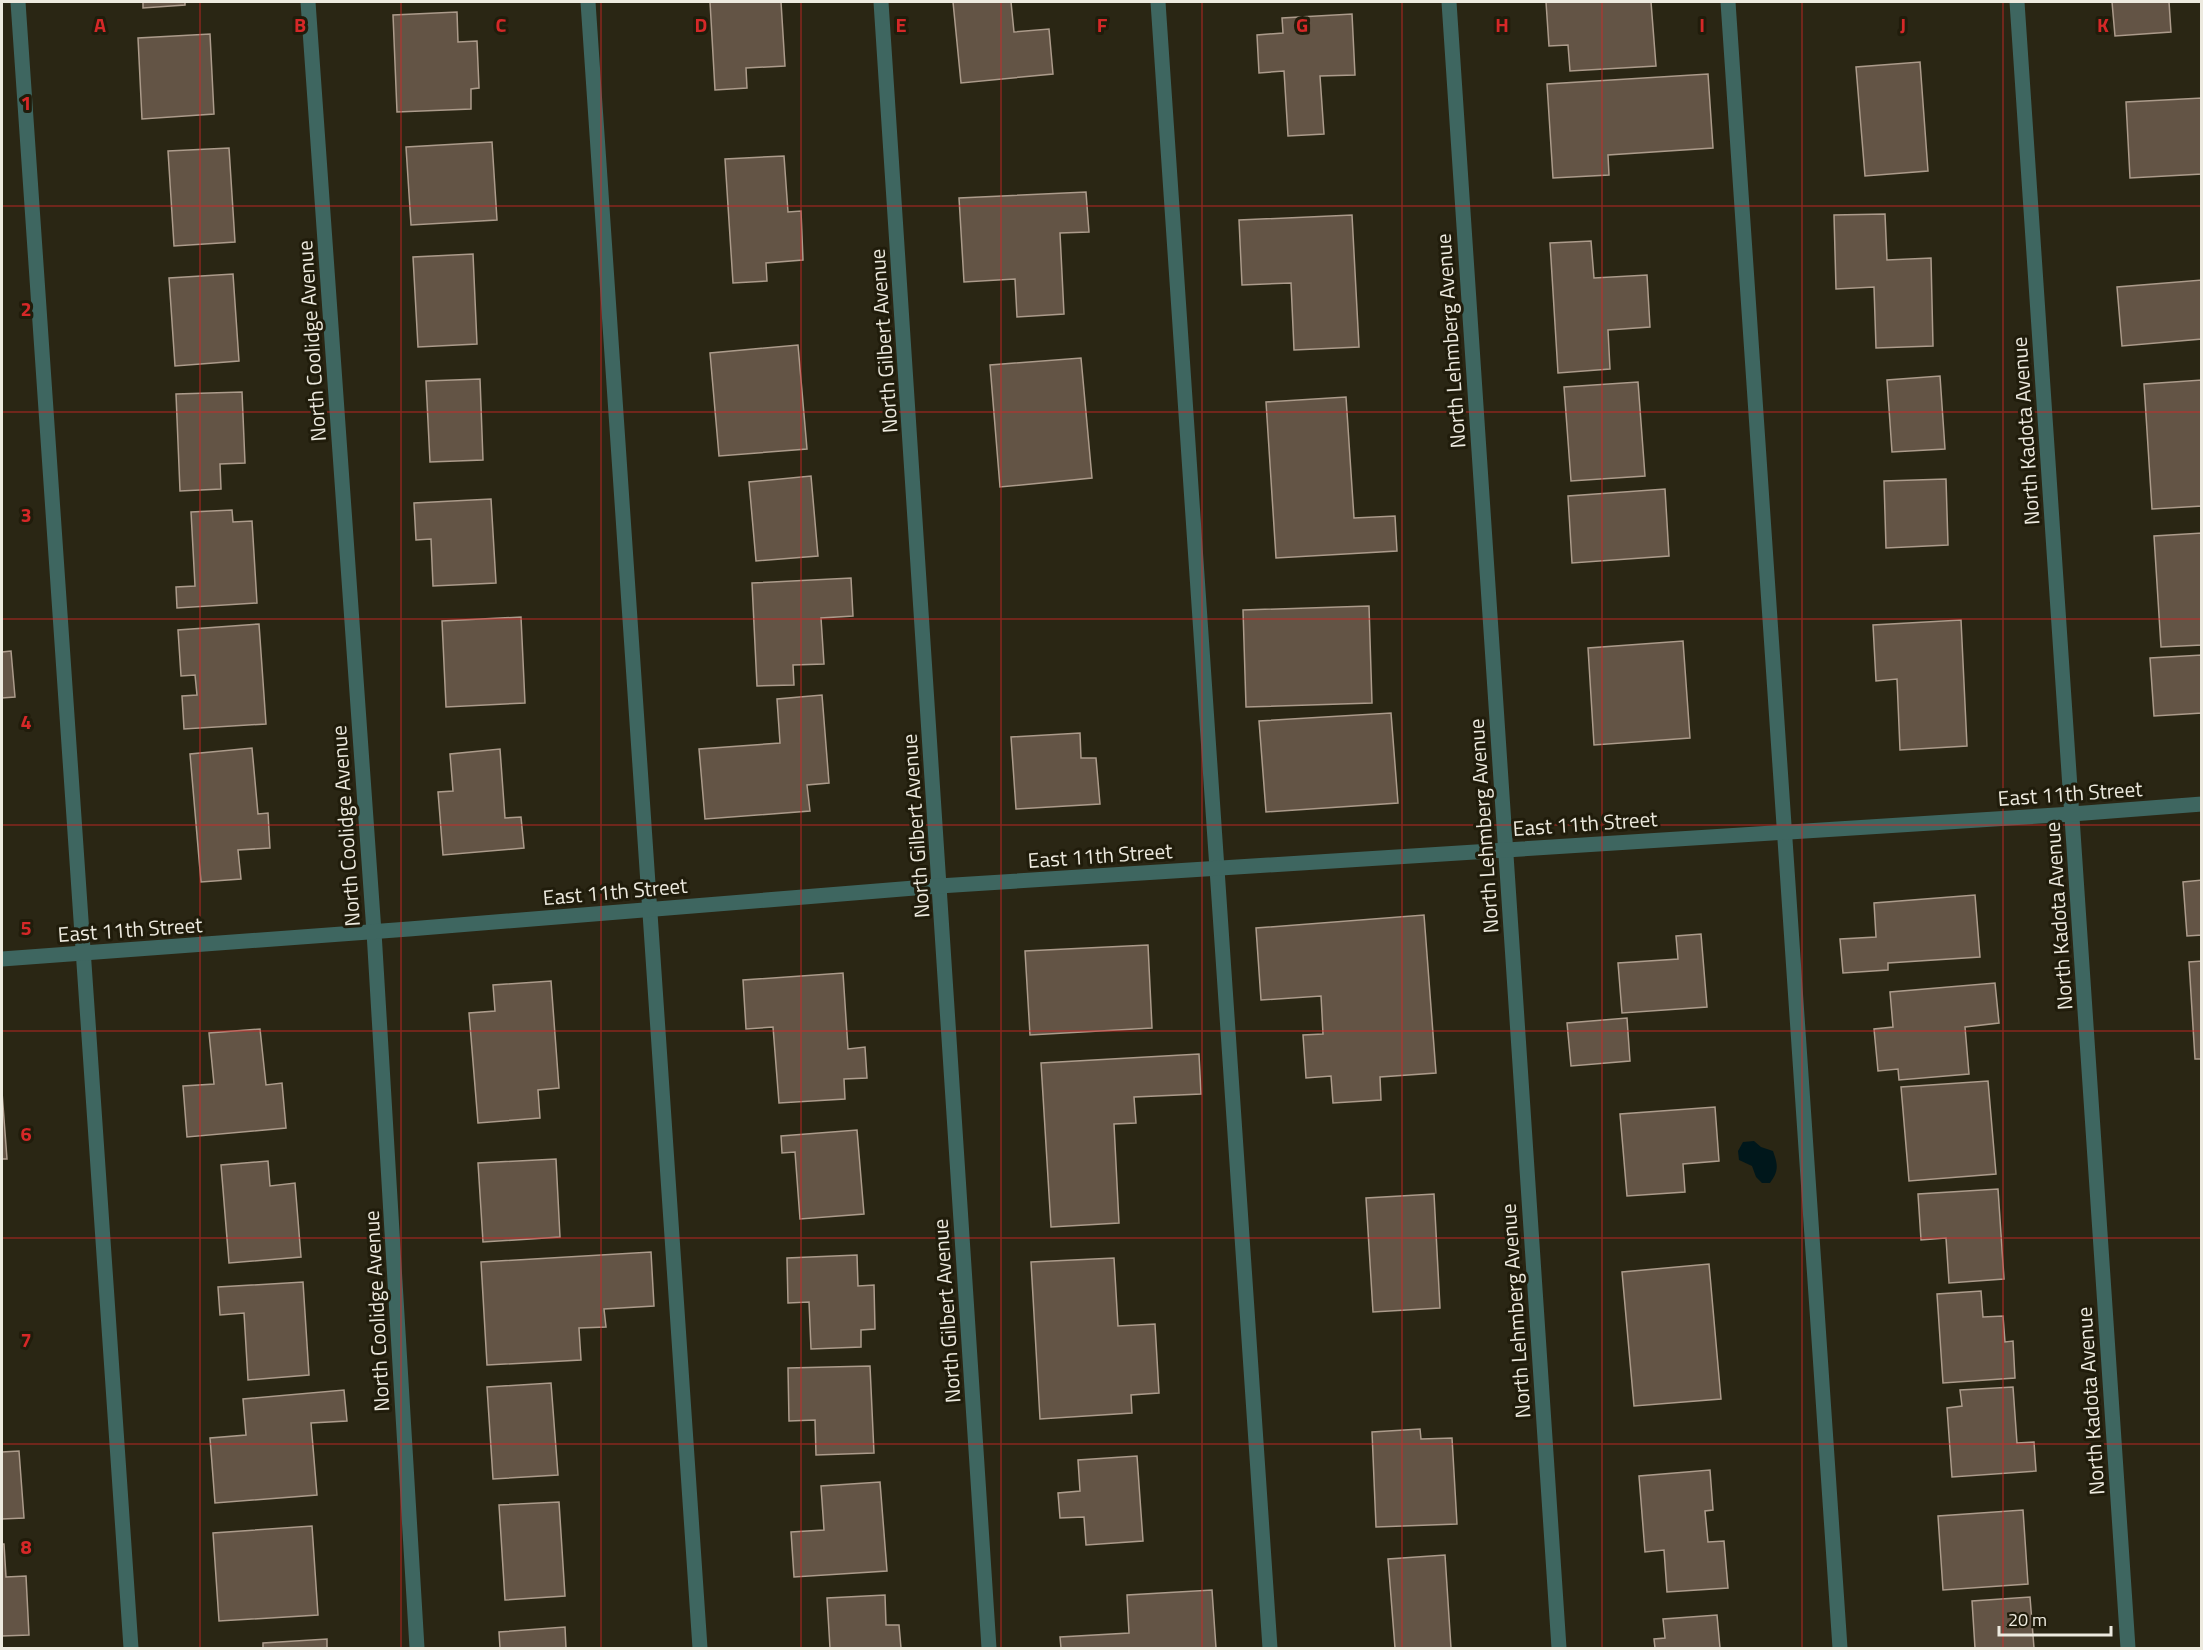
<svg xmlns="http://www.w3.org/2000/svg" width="2203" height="1650" font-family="'Titillium Web',sans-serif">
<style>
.water{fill:#00171b}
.building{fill:#635445;stroke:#ac9b8b;stroke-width:1.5}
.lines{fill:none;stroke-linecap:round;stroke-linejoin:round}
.lane{stroke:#3e6660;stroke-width:15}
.street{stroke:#3e6660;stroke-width:15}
.grid{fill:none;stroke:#d62828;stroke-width:1.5;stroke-opacity:0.55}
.labels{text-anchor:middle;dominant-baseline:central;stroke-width:6;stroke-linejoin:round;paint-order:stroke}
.street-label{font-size:21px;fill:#edeadf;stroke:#201c0b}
.grid-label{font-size:20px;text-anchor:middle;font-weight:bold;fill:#d62828;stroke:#201c0b;stroke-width:6;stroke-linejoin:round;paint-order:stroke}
</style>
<rect width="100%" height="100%" fill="#2a2614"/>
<path class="water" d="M1754 1141 1761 1147 1773 1151C1778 1165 1779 1171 1770 1183H1762L1756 1177 1752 1166 1739 1160 1738 1151 1743 1142Z"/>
<g class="building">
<polygon points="143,2 185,2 185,5 143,8"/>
<polygon points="710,2 781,2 785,66 746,68 747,88 715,90"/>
<polygon points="953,2 1011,2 1014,32 1049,29 1053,74 961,83"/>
<polygon points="1546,2 1651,2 1656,66 1570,71 1568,45 1549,46"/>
<polygon points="2112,2 2169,2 2171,32 2115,36"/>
<polygon points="457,12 458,42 477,41 479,88 471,89 471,109 397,112 393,15"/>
<polygon points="1352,14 1355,75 1320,76 1324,134 1288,136 1284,71 1259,73 1257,35 1283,33 1282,18"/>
<polygon points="210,34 214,114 142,119 138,38"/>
<polygon points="1920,62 1928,171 1865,176 1856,67"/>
<polygon points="1708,74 1713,148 1608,155 1609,175 1553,178 1547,84"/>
<polygon points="2202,98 2202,174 2130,178 2126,102"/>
<polygon points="492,142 497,220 411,225 406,147"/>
<polygon points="229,148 235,242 174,246 168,151"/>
<polygon points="784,156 788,212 801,211 803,260 766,263 767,281 733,283 725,159"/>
<polygon points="1086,192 1089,232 1060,233 1064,314 1017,317 1015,279 964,282 959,198"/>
<polygon points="1885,214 1887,260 1931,258 1933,346 1876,348 1874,287 1836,289 1834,215"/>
<polygon points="1352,215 1359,347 1294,350 1291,283 1242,285 1239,220"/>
<polygon points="1591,241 1594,278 1647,275 1650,327 1608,330 1610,369 1558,373 1550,243"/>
<polygon points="473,254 477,344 418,347 413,257"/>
<polygon points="233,274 239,361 175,366 169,278"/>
<polygon points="2202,280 2202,339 2122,346 2117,287"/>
<polygon points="798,345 807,449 719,456 710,353"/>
<polygon points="1081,358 1092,478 1000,487 990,365"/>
<polygon points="1940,376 1945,449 1892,452 1887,380"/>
<polygon points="480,379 483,460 430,462 426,381"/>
<polygon points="2202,380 2202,506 2152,509 2144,384"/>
<polygon points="1638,382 1645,476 1571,481 1564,387"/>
<polygon points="242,392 245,463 220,464 221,489 180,491 176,394"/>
<polygon points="1346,397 1354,518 1395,516 1397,551 1276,558 1266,402"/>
<polygon points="811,476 818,556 756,561 749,482"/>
<polygon points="1946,479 1948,545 1886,548 1884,481"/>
<polygon points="1665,489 1669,556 1572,563 1568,496"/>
<polygon points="491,499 496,583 433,586 431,539 416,540 414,503"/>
<polygon points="232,510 233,522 252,521 257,603 177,608 176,587 195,586 191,512"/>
<polygon points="2202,533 2202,645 2161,647 2154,536"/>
<polygon points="851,578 853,616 821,618 824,664 793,665 794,685 757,686 752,583"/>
<polygon points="1369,606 1372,703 1246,707 1243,610"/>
<polygon points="521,617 525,703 446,707 442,621"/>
<polygon points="1961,620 1967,746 1900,750 1897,679 1876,681 1873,625"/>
<polygon points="259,624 266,724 184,729 182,696 197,695 195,675 181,676 178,630"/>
<polygon points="1683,641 1690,738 1594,745 1588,648"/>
<polygon points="11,651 15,697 2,698 2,652"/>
<polygon points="2202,655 2202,713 2154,716 2150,658"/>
<polygon points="822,695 829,783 807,785 810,811 705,819 699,749 780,743 777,699"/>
<polygon points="1391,713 1398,803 1266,812 1259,721"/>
<polygon points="1080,733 1081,758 1096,758 1100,804 1016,809 1011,737"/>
<polygon points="252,748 258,814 268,813 270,848 238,850 241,879 201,882 190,754"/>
<polygon points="500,749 505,818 521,817 524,848 443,855 438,792 453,791 450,754"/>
<polygon points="2202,880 2202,935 2187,936 2183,882"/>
<polygon points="1975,895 1980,957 1888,963 1888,970 1843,973 1840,939 1876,937 1874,903"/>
<polygon points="1424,915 1436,1073 1380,1077 1381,1100 1333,1103 1331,1076 1306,1078 1303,1035 1323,1034 1321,996 1261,1000 1256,928"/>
<polygon points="1701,934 1707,1007 1622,1013 1618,963 1678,959 1676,936"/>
<polygon points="1148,945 1152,1028 1030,1035 1025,951"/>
<polygon points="2202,961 2202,1059 2195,1059 2189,962"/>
<polygon points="843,973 848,1049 865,1047 867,1078 844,1079 845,1099 779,1103 773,1027 746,1029 743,980"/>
<polygon points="551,981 559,1088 538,1090 540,1118 478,1123 469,1013 495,1011 493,985"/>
<polygon points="1995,983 1999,1023 1965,1027 1969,1074 1899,1080 1898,1069 1878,1071 1874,1029 1893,1027 1890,992"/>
<polygon points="1627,1018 1630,1061 1571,1066 1567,1023"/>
<polygon points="260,1029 266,1085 282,1083 286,1128 187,1137 183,1086 214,1084 209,1033"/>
<polygon points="1199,1054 1201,1094 1134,1097 1136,1123 1114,1124 1119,1223 1051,1227 1041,1063"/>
<polygon points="1988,1081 1996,1174 1909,1181 1901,1087"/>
<polygon points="2,1092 7,1159 2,1159"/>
<polygon points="1715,1107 1719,1161 1683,1164 1685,1192 1627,1196 1620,1114"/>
<polygon points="857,1130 864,1214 800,1219 795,1152 782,1153 781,1136"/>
<polygon points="556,1159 560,1237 483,1242 478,1163"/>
<polygon points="268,1161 270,1186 295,1183 301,1257 229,1263 221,1165"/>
<polygon points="1998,1189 2004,1279 1949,1283 1946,1238 1921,1240 1918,1194"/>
<polygon points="1434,1194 1440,1308 1373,1312 1366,1198"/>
<polygon points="651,1252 654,1306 604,1309 606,1327 579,1328 581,1360 487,1365 481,1262"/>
<polygon points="857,1255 858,1286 874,1285 875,1329 861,1330 861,1347 811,1349 809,1302 788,1303 787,1258"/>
<polygon points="1114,1258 1118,1326 1155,1324 1159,1393 1131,1395 1132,1413 1040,1419 1031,1262"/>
<polygon points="1709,1264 1721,1399 1634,1406 1622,1272"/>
<polygon points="303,1282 309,1375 248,1380 244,1313 220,1315 218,1287"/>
<polygon points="1981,1291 1983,1317 2003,1316 2005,1342 2013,1341 2015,1378 1943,1383 1937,1294"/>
<polygon points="870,1366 874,1453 816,1455 815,1420 789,1421 788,1368"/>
<polygon points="551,1383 558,1475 493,1479 487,1387"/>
<polygon points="2013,1387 2017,1443 2034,1442 2036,1471 1952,1477 1947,1408 1962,1406 1960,1390"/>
<polygon points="344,1390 347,1421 311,1423 317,1495 215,1503 210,1438 246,1435 243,1399"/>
<polygon points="1420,1429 1421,1439 1452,1438 1457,1524 1376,1527 1372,1432"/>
<polygon points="19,1451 24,1518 2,1519 2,1452"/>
<polygon points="1137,1456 1143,1541 1086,1545 1084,1517 1060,1518 1058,1493 1080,1491 1078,1460"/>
<polygon points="1710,1470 1713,1510 1705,1511 1708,1542 1724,1541 1728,1588 1667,1592 1664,1550 1645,1552 1639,1476"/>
<polygon points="880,1482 887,1571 794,1577 791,1532 824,1530 821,1486"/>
<polygon points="559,1502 565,1596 505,1600 499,1505"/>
<polygon points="2023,1510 2028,1584 1943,1590 1938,1516"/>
<polygon points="312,1526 318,1615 219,1621 213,1533"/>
<polygon points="2,1544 4,1544 6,1577 26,1576 29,1635 2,1636"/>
<polygon points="1445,1555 1451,1648 1395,1648 1388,1559"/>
<polygon points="1212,1590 1216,1648 1061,1648 1060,1637 1129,1633 1127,1595"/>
<polygon points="885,1595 886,1625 899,1625 901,1648 830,1648 827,1598"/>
<polygon points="2030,1597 2034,1648 1975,1648 1972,1601"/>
<polygon points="1717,1615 1720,1648 1655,1648 1654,1639 1665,1638 1663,1619"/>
<polygon points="565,1627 566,1648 500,1648 499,1632"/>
<polygon points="327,1639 327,1648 263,1648 263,1643"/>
</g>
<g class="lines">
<g class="lane">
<polyline points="18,2 131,1648"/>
<polyline points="588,2 700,1648"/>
<polyline points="1158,2 1270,1648"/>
<polyline points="1728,2 1840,1648"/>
</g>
<g class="street">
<polyline points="308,2 374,932 417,1648"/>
<polyline points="881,2 989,1648"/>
<polyline points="1449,2 1559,1648"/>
<polyline points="2017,2 2128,1648"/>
<polyline points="2,959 409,929 939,886 2072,814 2202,804"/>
</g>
</g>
<path class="grid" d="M200 2V1648M401 2V1648M601 2V1648M801 2V1648M1001 2V1648M1202 2V1648M1402 2V1648M1602 2V1648M1802 2V1648M2003 2V1648M2 206H2202M2 412H2202M2 619H2202M2 825H2202M2 1031H2202M2 1238H2202M2 1444H2202"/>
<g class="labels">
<g class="street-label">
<text transform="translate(311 341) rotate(-94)">North Coolidge Avenue</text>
<text transform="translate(883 341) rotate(-94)">North Gilbert Avenue</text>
<text transform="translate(1450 341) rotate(-94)">North Lehmberg Avenue</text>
<text transform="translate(2025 431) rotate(-94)">North Kadota Avenue</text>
<text transform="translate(2070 793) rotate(-4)">East 11th Street</text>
<text transform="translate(1585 823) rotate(-4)">East 11th Street</text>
<text transform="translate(345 826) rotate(-94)">North Coolidge Avenue</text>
<text transform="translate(915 826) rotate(-94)">North Gilbert Avenue</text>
<text transform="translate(1483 826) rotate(-94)">North Lehmberg Avenue</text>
<text transform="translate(1100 855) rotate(-4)">East 11th Street</text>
<text transform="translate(615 891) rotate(-5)">East 11th Street</text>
<text transform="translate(2058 916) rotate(-94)">North Kadota Avenue</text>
<text transform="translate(130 929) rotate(-4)">East 11th Street</text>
<text transform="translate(376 1311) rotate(-93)">North Coolidge Avenue</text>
<text transform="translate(946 1311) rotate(-94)">North Gilbert Avenue</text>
<text transform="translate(1515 1311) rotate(-94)">North Lehmberg Avenue</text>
<text transform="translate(2090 1401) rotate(-94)">North Kadota Avenue</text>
</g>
</g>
<g class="grid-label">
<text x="100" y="32">A</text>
<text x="300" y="32">B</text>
<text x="501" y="32">C</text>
<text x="701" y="32">D</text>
<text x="901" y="32">E</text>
<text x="1102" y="32">F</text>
<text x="1302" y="32">G</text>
<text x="1502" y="32">H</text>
<text x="1702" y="32">I</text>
<text x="1903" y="32">J</text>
<text x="2103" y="32">K</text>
<text x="26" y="110">1</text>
<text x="26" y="316">2</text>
<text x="26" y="522">3</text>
<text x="26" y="729">4</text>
<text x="26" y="935">5</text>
<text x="26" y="1141">6</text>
<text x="26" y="1347">7</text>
<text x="26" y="1554">8</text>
</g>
<rect width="2203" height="1650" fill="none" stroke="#edeadf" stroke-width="6"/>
<path d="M1999 1626v9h112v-9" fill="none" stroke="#edeadf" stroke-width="3"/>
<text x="2008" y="1626" font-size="18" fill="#edeadf" stroke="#201c0b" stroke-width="4.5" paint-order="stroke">20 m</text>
</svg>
